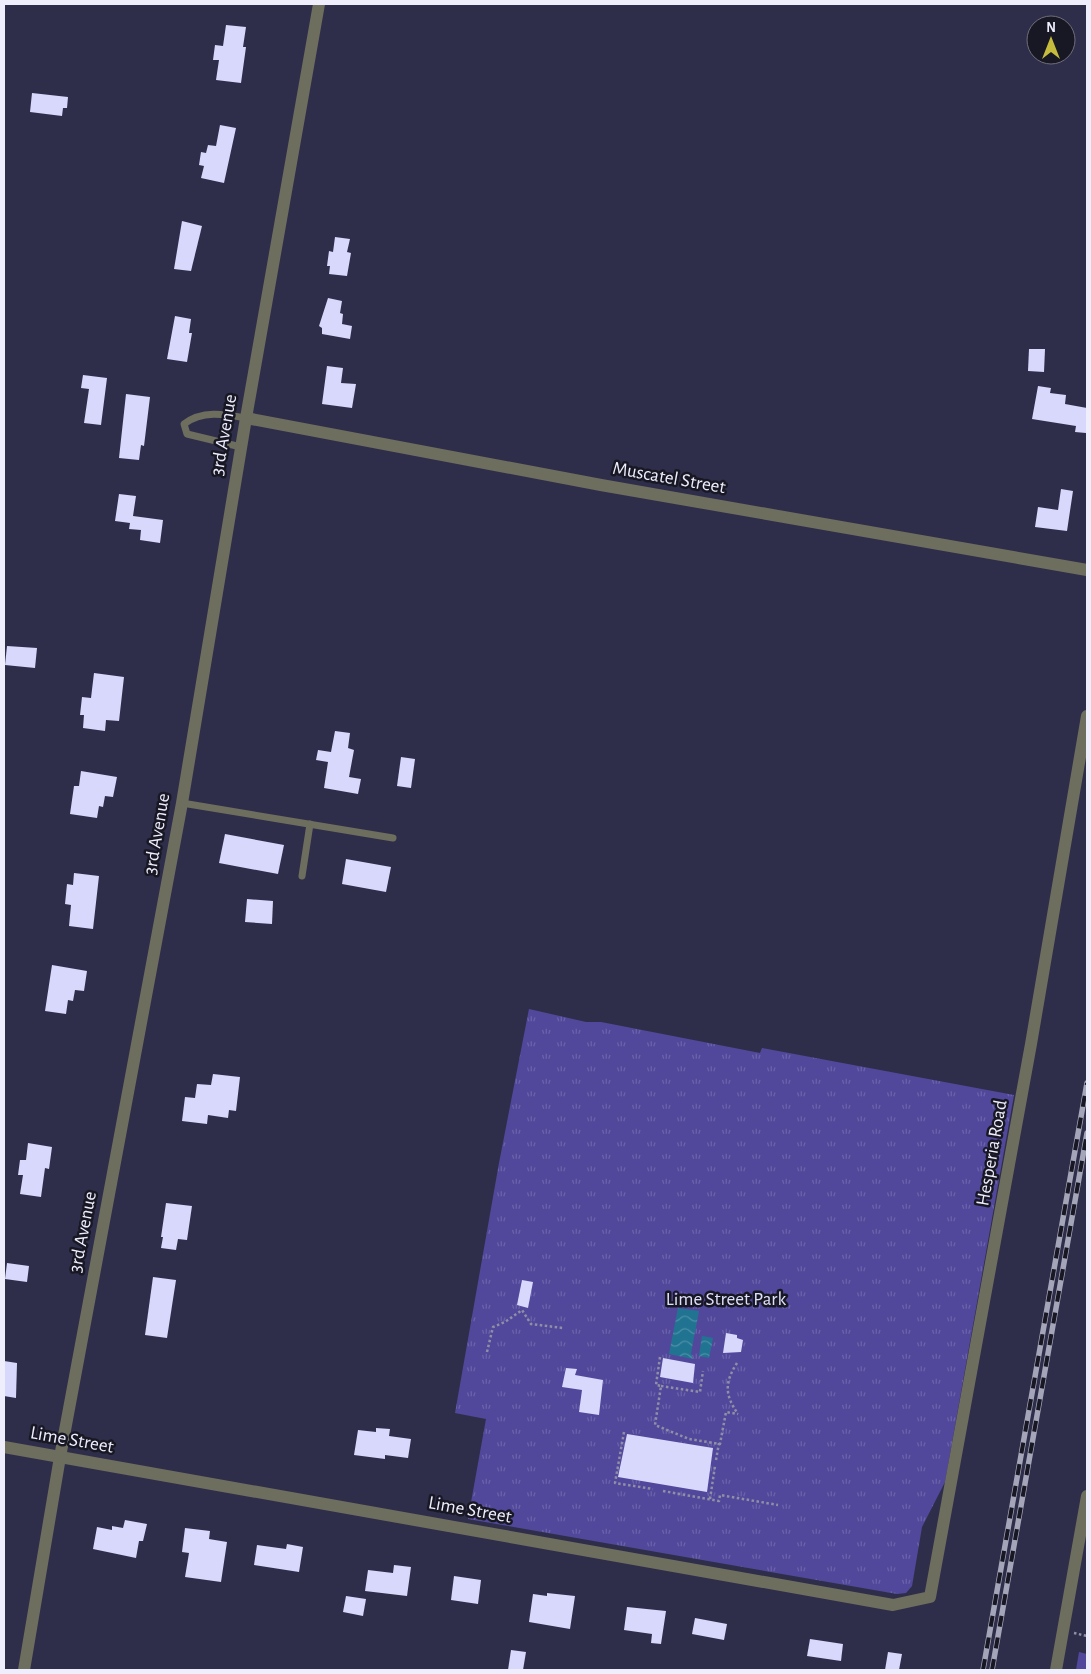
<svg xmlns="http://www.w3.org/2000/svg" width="1091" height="1674" font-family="'Alegreya Sans',sans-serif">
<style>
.grass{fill:#52489b}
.park{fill:url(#park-tufts)}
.water{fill:url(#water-waves)}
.building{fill:#d8d8fc}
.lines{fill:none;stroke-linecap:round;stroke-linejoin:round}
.path{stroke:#908fa5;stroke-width:2.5;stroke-dasharray:2.5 2.5;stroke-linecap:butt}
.service{stroke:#6e6e5f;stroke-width:7}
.minor{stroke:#6e6e5f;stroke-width:12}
.tertiary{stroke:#6e6e5f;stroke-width:12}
.rail-casing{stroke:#a5a5b9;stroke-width:5.5}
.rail{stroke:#181825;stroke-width:4;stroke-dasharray:11;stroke-linecap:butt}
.labels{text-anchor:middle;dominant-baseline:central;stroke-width:5;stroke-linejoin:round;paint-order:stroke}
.street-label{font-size:19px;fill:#eeeefd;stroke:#181825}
.park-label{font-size:19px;fill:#e0e1fb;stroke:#181825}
</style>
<defs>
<pattern id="park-tufts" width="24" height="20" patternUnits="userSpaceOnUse" patternTransform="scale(1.25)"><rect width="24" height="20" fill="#52489b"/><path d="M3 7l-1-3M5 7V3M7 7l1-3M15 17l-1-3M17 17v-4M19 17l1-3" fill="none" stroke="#6b63aa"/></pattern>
<pattern id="water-waves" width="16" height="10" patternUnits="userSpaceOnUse" patternTransform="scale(1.25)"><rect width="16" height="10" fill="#217491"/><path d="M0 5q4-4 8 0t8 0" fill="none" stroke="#4c8fa7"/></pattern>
</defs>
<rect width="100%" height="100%" fill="#2f2e4a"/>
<polygon class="grass" points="1079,1652 1087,1654 1087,1670 1076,1670"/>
<polygon class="park" points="529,1009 586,1022 601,1022 760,1053 762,1048 1014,1095 945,1482 922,1527 912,1586 906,1593 897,1594 468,1519 486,1419 455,1413 499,1163"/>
<g class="water">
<polygon points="678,1308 699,1311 691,1353 693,1359 669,1354"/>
<polygon points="702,1336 713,1338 709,1358 699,1356"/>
</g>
<g class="building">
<polygon points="226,25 246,27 243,47 246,47 241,83 216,80 219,60 213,60 215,45 223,46"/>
<polygon points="32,93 68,97 67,108 63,108 62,116 30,112"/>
<polygon points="220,125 236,128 224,183 201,178 204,166 199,165 201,152 206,153 208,145 216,146"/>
<polygon points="182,221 202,226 191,271 174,269"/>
<polygon points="335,237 350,239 347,252 351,253 347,276 329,274 330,266 327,266 329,251 333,252"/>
<polygon points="328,298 342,301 340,313 343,314 342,324 352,326 350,339 322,334 322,328 319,326"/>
<polygon points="175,316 191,319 189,333 192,333 187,362 167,359"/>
<polygon points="1029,349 1045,349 1044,372 1028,371"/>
<polygon points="327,366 343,368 341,383 356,384 352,408 322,404"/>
<polygon points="83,375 107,378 101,425 84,423 89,389 81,388"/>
<polygon points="1038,386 1051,388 1050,393 1066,395 1065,404 1087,408 1086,433 1075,432 1076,426 1032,419"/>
<polygon points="126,394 150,397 144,446 141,445 139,460 119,458"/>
<polygon points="1061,489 1073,491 1067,531 1035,527 1038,507 1058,510"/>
<polygon points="119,494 136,496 133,516 163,520 160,543 140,540 141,530 129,529 130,523 115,521"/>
<polygon points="7,646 37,648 35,668 5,665"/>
<polygon points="94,673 124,677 119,721 106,720 105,731 83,728 84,715 80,715 82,697 91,698"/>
<polygon points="335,731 350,733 348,748 354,750 349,777 361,779 358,794 324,788 328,762 316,760 318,750 331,752"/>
<polygon points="401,757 415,759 411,788 397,786"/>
<polygon points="81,771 117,777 113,797 105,796 103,807 99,806 97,818 70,814 74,786 79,786"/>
<polygon points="225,834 284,845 278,874 219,863"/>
<polygon points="346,859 391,867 386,892 342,884"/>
<polygon points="74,873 99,876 93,929 69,926 71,905 65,904 67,884 73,885"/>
<polygon points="247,899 273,901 272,924 245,922"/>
<polygon points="52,965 87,971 84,991 75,990 73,1001 68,1000 66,1014 45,1011"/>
<polygon points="213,1074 240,1077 236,1111 229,1110 228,1118 208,1115 207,1124 182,1121 185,1097 195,1098 197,1084 211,1085"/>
<polygon points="28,1143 52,1147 49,1169 45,1168 41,1197 20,1194 23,1175 18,1175 20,1160 26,1160"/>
<polygon points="166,1203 192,1206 187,1240 178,1239 176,1250 161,1248 163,1237 161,1237"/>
<polygon points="7,1263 29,1266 27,1282 5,1279"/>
<polygon points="153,1277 176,1280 167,1338 145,1335"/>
<polygon points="522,1280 533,1282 528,1308 517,1305"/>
<polygon points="726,1333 737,1335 737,1338 743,1340 741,1352 723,1353"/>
<polygon points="663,1358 695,1364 693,1383 660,1377"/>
<polygon points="4,1361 17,1363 16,1398 4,1396"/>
<polygon points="566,1368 577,1369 575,1375 603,1380 599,1415 579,1412 582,1390 562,1387"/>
<polygon points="376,1428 390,1429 389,1436 411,1439 408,1458 385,1455 385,1459 354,1455 358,1430 376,1432"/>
<polygon points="627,1434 713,1448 707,1492 618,1477"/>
<polygon points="125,1520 147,1524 143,1541 139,1541 136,1558 93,1549 97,1527 112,1530 112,1526 123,1528"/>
<polygon points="185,1528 210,1531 209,1539 227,1542 221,1582 185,1577 189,1553 182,1552"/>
<polygon points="287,1544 303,1547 299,1572 254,1565 257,1545 286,1549"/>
<polygon points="394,1565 411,1567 407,1596 365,1591 368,1570 393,1573"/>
<polygon points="454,1576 481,1580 478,1604 451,1600"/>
<polygon points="547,1593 575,1596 570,1629 529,1622 533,1594 547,1596"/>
<polygon points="346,1596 366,1599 363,1616 343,1612"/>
<polygon points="627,1607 666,1611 661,1644 651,1643 652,1634 624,1630"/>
<polygon points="695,1618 727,1624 724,1640 692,1634"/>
<polygon points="810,1639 843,1644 841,1661 807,1656"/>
<polygon points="511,1650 526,1652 523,1670 508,1670"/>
<polygon points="888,1652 902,1654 899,1670 885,1670"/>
</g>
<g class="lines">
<g class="path">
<polyline points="487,1352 493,1327 505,1322 522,1310 531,1324 563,1328"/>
<polyline points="660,1357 656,1385 661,1386 655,1425 689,1439 720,1444 726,1412 738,1414"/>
<path d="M737 1363C725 1382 724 1394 738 1414"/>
<polyline points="661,1386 700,1392 703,1371"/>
<polyline points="624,1432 615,1483 653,1489"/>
<polyline points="716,1460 719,1443"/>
<polyline points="663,1491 719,1501 720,1495 778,1505"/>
<polyline points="710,1499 715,1466"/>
<polyline points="1074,1633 1087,1636"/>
</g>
<g class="service">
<path d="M241 447 187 434 184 424C202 410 224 414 246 418"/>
<polyline points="182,803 393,838"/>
<polyline points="302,876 310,824"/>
</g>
<polyline class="minor" points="246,418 601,485 1087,570"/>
<g class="tertiary">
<polyline points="4,1447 893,1605 930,1597 1031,1044 1087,716"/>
<polyline points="24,1670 60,1457 182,803 246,418 319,4"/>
<polyline points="1056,1670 1087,1496"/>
</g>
<defs>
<g id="rail">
<polyline points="983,1670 1087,1083"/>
<polyline points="992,1670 1087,1133"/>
</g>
</defs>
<use href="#rail" class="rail-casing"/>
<use href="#rail" class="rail"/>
</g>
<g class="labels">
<g class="street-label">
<text transform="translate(224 435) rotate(-80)">3rd Avenue</text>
<text transform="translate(669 478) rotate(10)">Muscatel Street</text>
<text transform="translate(157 834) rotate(-80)">3rd Avenue</text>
<text transform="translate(992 1153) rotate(-80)">Hesperia Road</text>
<text transform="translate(83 1232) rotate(-79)">3rd Avenue</text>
<text transform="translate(72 1440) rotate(10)">Lime Street</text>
<text transform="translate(470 1510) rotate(10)">Lime Street</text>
</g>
<g class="park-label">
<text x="726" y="1299">Lime Street Park</text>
</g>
</g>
<rect width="1091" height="1674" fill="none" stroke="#eeeefd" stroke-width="10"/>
<g transform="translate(1051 40)"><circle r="24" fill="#181825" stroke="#6e6e7b"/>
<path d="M0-4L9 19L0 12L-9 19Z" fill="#c5bc3d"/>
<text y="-8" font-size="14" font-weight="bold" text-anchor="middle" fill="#eeeefd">N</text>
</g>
</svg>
